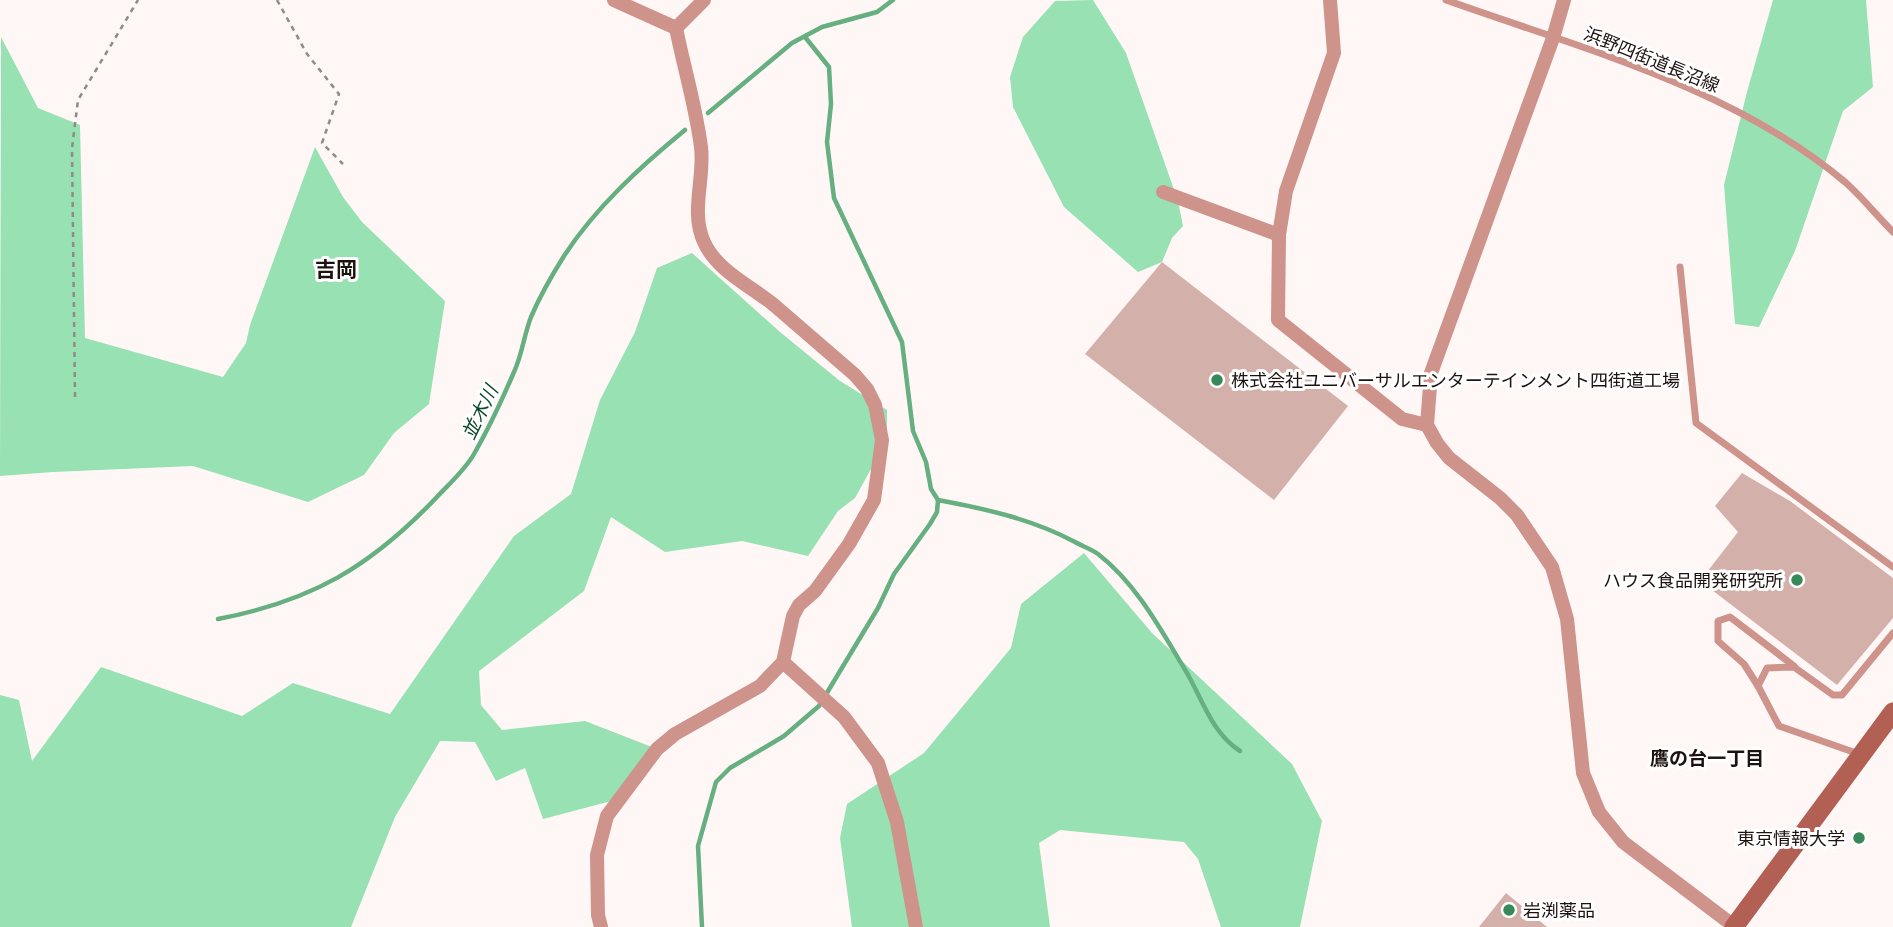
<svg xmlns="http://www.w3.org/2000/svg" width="1893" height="927" font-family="Commissioner,'Noto Sans JP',sans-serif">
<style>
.green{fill:#98e1b2}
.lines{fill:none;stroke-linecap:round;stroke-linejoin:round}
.stream{stroke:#65af80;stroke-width:4.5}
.building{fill:#d4b0aa}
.path{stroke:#938987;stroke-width:2.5;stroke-dasharray:5 5;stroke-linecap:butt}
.lane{stroke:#ce938a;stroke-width:7}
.street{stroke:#ce938a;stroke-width:14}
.secondary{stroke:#b36054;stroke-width:19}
.poi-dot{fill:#38895a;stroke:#fff;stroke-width:2.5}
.labels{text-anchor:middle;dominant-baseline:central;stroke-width:6;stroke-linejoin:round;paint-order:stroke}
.street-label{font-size:18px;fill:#1e1210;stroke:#fff}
.poi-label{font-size:18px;fill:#1e1210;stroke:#fff;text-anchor:start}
.water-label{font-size:19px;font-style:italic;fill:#0f492b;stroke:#fff}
.neighbourhood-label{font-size:19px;font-weight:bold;fill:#1e1210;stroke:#fff}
.quarter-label{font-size:21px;font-weight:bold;fill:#1e1210;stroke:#fff}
</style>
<rect width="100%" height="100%" fill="#fff7f6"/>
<g class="green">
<polygon points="1093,0 1126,53 1178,201 1183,226 1172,238 1162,262 1138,272 1064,207 1013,107 1010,77 1023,37 1055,1"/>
<polygon points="1773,0 1866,0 1873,87 1843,111 1795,251 1759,327 1735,324 1724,185 1747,92"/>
<polygon points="1,37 38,108 80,125 85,338 223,377 246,343 250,325 315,147 343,197 362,222 445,301 429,404 394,433 364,475 308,502 193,466 53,472 0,476"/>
<polygon points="692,253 780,332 840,381 887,410 887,440 855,498 838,511 808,556 742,541 665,552 611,517 584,591 479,671 481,705 502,730 585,721 657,749 619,799 543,819 525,768 496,781 475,742 440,741 395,817 351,927 0,927 0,695 19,700 32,761 101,667 242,716 293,683 390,714 514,536 571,494 600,400 635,332 657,268"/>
<polygon points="1084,553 1152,633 1292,764 1322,821 1300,927 1221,927 1198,859 1184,842 1060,830 1039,843 1050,927 852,927 840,838 847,804 924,753 1011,648 1021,604"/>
</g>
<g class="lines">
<g class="stream">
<path d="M805 37 829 67 831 104 827 142 834 198 902 342 913 431 926 462 931 489 938 500C986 509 1032 519 1075 542 1082 546 1091 549 1098 554 1137 584 1162 632 1187 673 1203 701 1212 733 1240 751"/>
<polyline points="708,113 792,43 822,27 877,12 893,0"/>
<path d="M218 619C312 601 370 567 436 498 449 484 465 470 474 454 489 428 502 400 514 372 522 355 524 335 531 317 540 296 552 275 564 256 595 208 641 166 685 130"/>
<polyline points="702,927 698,846 716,782 730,768 784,736 819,706 878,608 894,574 930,524 937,512 938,500"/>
</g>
</g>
<g class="building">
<polygon points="1162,262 1348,406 1274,500 1085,354"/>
<polygon points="1742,473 1790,501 1893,578 1893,618 1837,685 1700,581 1738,532 1715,506"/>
<polygon points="1506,893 1547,927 1479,927"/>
</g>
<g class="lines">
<g class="path">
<polyline points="277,0 307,54 339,94 322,143 343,164"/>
<polyline points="75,397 72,148 78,100 138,0"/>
</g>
<g class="lane">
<path d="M1446 0C1583 49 1732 87 1845 182 1862 197 1877 216 1893 232"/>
<polyline points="1680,267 1696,423 1893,567"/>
<polyline points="1758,686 1744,664 1718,641 1718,621 1730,617 1794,666"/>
<polyline points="1859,754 1779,726 1758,686 1767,668 1794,667 1833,695 1842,695 1893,633"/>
</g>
<g class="street">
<polyline points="614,0 676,28"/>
<polyline points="1330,0 1334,53 1286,191 1279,235 1278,320 1402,419 1427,425"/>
<polyline points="1564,0 1553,38 1431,373 1427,425 1437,443 1449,458 1500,498 1517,515 1552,567 1567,619 1583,773 1599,812 1623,842 1734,926"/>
<polyline points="676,28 704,0"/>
<polyline points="1163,192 1279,235"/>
<polyline points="783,662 844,717 878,763 897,822 916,927"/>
<path d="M601 927 598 915 597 855 607 816 657 749 675 734 760 686 783 662 793 616 799 605 815 591 849 544 874 500 882 440 875 405 867 389 855 375C828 352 801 328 774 305 751 286 717 271 704 242 690 212 705 178 701 147 696 107 684 68 676 28"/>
</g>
<polyline class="secondary" points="1734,927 1893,712"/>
</g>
<g class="poi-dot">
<circle cx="1217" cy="380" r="7"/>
<circle cx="1797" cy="580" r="7"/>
<circle cx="1859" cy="838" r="7"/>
<circle cx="1509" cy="910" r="7"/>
</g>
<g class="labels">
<g class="street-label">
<text transform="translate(1652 59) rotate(22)">浜野四街道長沼線</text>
</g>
<g class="poi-label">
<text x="1231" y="380">株式会社ユニバーサルエンターテインメント四街道工場</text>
<text x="1783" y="580" text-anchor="end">ハウス食品開発研究所</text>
<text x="1845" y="838" text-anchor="end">東京情報大学</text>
<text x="1523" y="910">岩渕薬品</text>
</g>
<g class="water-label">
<text transform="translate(479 412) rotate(-64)">並木川</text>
</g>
<g class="neighbourhood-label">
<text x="1707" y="757">鷹の台一丁目</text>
</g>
<g class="quarter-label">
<text x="336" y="268">吉岡</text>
</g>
</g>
</svg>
